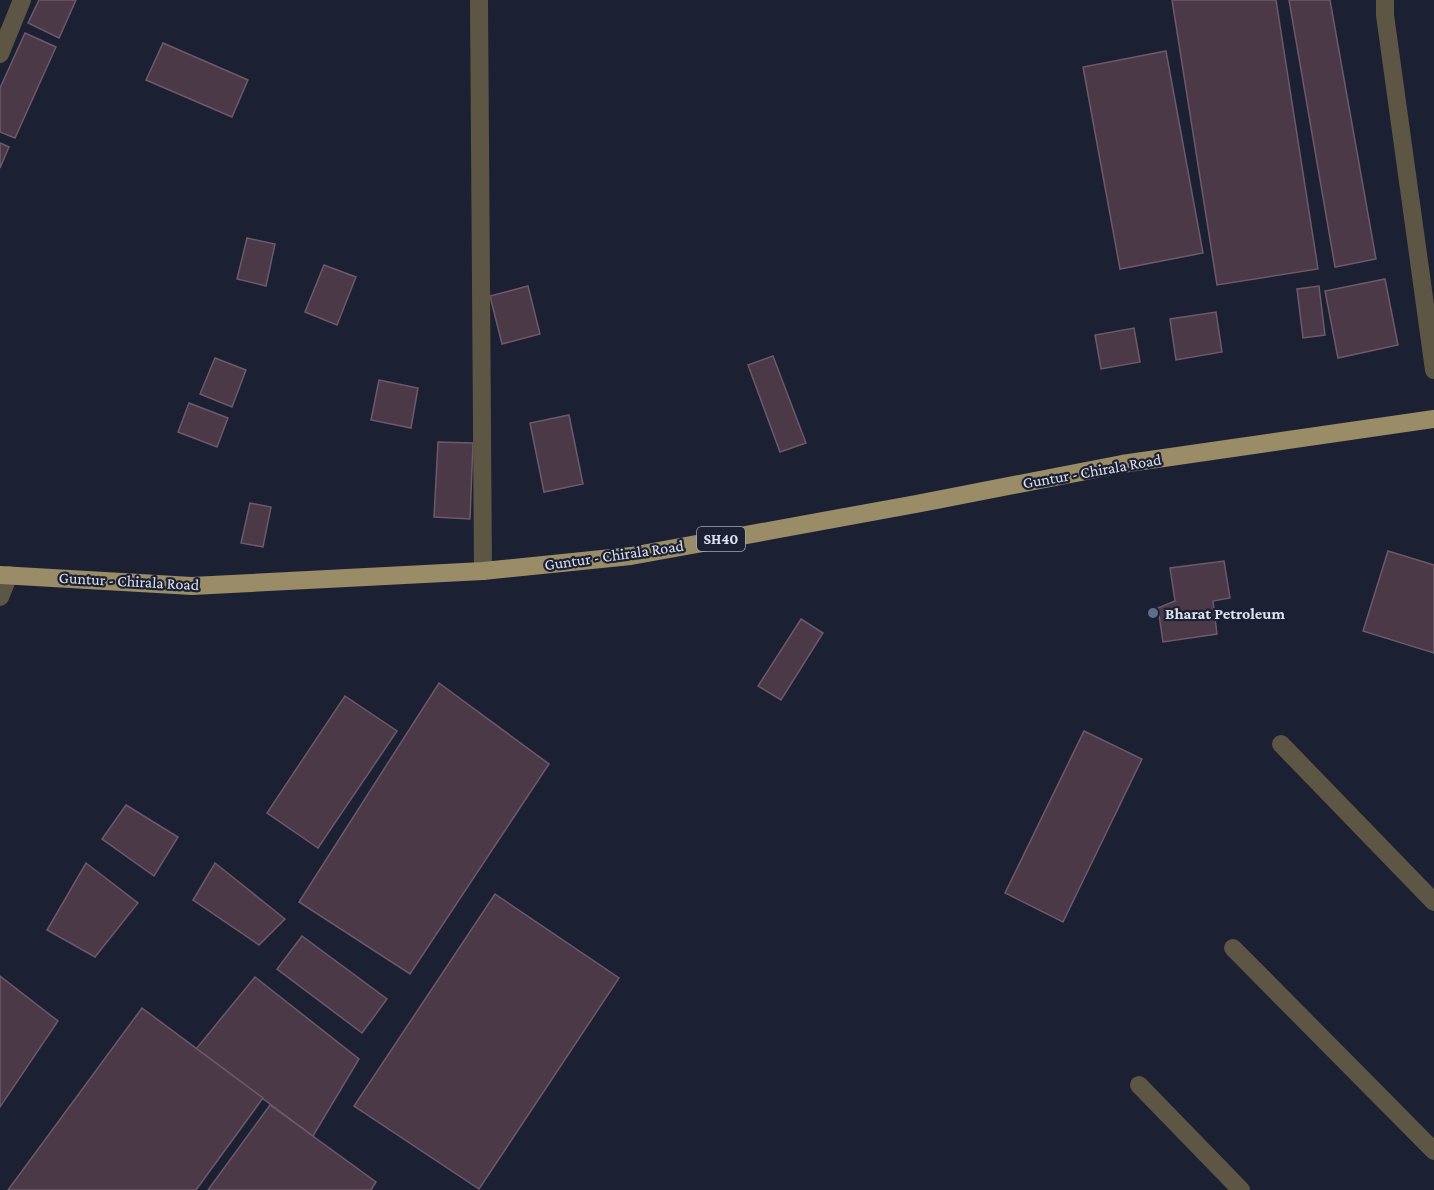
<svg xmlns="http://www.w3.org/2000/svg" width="1434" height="1190" font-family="'Crimson Pro',serif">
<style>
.building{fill:#4c3948;stroke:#6d5969;stroke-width:1.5}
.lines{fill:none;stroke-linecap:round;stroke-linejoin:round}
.minor{stroke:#5d5645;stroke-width:18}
.major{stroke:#9a8c67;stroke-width:18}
.service-dot{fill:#5c6f8a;stroke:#1b2032;stroke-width:2}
.labels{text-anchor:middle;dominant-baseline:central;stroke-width:4.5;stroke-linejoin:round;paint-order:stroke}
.shield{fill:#1b2032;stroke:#a4a8b7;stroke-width:1.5}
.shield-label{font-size:15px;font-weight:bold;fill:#dfe3f0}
.street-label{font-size:16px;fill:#dfe3f0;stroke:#1b2032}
.poi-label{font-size:16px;font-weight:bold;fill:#dfe3f0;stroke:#1b2032;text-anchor:start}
</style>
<rect width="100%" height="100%" fill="#1b2032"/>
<g class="building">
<polygon points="39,0 76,0 59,38 28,23"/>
<polygon points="1172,0 1276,0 1318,269 1217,285"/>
<polygon points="1289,0 1330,0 1376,259 1335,267"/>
<polygon points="25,33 56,47 15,138 0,132 0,88"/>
<polygon points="163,43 248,80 232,117 146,80"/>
<polygon points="1166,51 1203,253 1120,269 1083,67"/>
<polygon points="0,143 9,147 0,168"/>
<polygon points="247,238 275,244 266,286 237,279"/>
<polygon points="324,265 356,277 337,325 305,312"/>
<polygon points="1385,279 1398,345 1338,358 1325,291"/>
<polygon points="528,286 540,334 502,344 490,296"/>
<polygon points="1319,286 1325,335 1303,338 1297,289"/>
<polygon points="1216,312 1222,352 1176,360 1170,319"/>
<polygon points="1134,328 1140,362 1101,369 1095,335"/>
<polygon points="773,356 806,443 780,452 748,365"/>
<polygon points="215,358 246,370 232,407 200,394"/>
<polygon points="379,380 418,388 411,428 371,420"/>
<polygon points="189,403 228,418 217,447 178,432"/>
<polygon points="569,415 583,484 544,492 530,423"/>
<polygon points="438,442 473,443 470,519 434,517"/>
<polygon points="250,503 271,507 263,547 241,543"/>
<polygon points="1388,551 1434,565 1434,653 1363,631"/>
<polygon points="1224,561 1230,598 1213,601 1217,634 1163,642 1158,608 1175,601 1170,568"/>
<polygon points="801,619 823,633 781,700 758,686"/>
<polygon points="439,683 549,764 410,974 299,902"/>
<polygon points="345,696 397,731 318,848 267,813"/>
<polygon points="1084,731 1142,759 1063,922 1005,893"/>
<polygon points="126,805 178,837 154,876 102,839"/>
<polygon points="86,863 138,903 95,957 47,930"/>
<polygon points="215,863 285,919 259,945 193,900"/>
<polygon points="495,894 619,978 479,1189 354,1106"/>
<polygon points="302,936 387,999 362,1033 277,969"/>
<polygon points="0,976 58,1021 0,1107"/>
<polygon points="255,977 359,1059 313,1136 196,1049"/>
<polygon points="142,1008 263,1098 196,1190 8,1190"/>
<polygon points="270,1105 376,1182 371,1190 208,1190"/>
</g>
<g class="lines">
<g class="minor">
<polyline points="479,0 483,571"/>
<polyline points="1385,0 1385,15 1434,370"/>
<polyline points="0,54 22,0"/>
<polyline points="0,597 9,575"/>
<polyline points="1281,744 1434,902"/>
<polyline points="1233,948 1434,1151"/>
<polyline points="1139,1085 1241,1190"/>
</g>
<polyline class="major" points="0,575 192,586 483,571 631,556 916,504 1122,464 1434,419"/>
</g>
<circle class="service-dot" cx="1153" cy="613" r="6"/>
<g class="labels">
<rect class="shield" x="697" y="527" width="48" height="24" rx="4.5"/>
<g class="shield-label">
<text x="721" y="539">SH40</text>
</g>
<g class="street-label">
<text transform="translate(1092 471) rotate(-10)">Guntur - Chirala Road</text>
<text transform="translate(614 555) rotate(-8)">Guntur - Chirala Road</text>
<text transform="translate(129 581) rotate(3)">Guntur - Chirala Road</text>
</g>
<g class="poi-label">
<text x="1165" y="613">Bharat Petroleum</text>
</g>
</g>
</svg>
